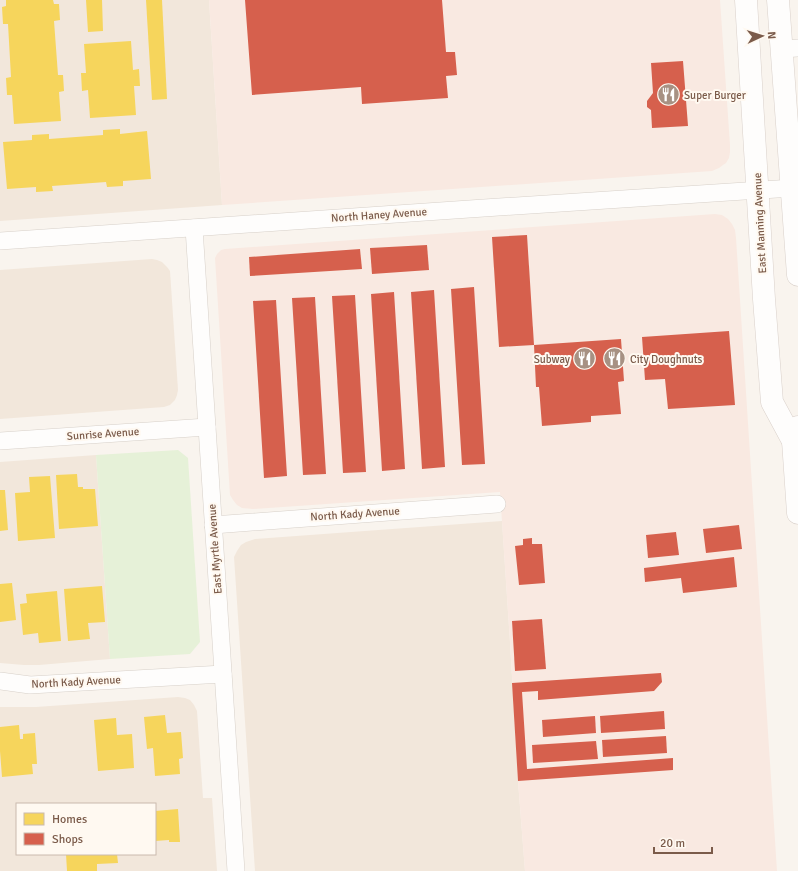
<svg xmlns="http://www.w3.org/2000/svg" width="798" height="871" font-family="Signika,sans-serif">
<style>
.residential{fill:#f2e7db;fill-rule:evenodd}
.commercial{fill:#f9e9e1}
.green{fill:#e6f1d8}
.homes{fill:#f6d55c}
.shops{fill:#d6604d}
.lines{fill:none;stroke-linecap:round;stroke-linejoin:round}
.street-casing{stroke:#d7d0c9;stroke-width:18}
.secondary-casing{stroke:#d9d0ca;stroke-width:23}
.street{stroke:#fefdfc;stroke-width:17}
.secondary{stroke:#fefdfc;stroke-width:22}
.labels{text-anchor:middle;dominant-baseline:central;stroke-width:4;stroke-linejoin:round;paint-order:stroke}
.poi-label{font-size:11px;fill:#7b5b4a;stroke:#fff9f1;text-anchor:start}
.street-label{font-size:11px;fill:#7b5b4a;stroke:#fff9f1}
</style>
<rect width="100%" height="100%" fill="#f9f4ee"/>
<g class="residential">
<polygon points="0,0 209,0 222,205 0,221"/>
<polygon points="152,259 157,260 162,262 167,267 170,271 178,390 177,395 175,400 170,405 164,407 0,419 0,270"/>
<polygon points="96,455 110,659 39,665 24,665 0,663 0,462"/>
<polygon points="502,521 510,642 518,781 525,871 255,871 234,557 237,551 241,545 246,542 255,539"/>
<path d="M178 697 185 698 190 700 194 705 197 711 203 798H212L217 871H0V707H36ZM17 804H155V854H17Z"/>
</g>
<g class="commercial">
<polygon points="209,0 720,0 730,145 730,152 729,158 726,163 723,165 719,168 712,171 222,205"/>
<polygon points="715,214 722,215 728,219 732,224 735,230 736,238 777,871 525,871 518,781 510,642 500,492 253,509 242,508 237,505 233,500 230,495 215,258 217,254 221,250 225,249"/>
</g>
<polygon class="green" points="178,450 188,458 200,642 190,654 110,659 96,455"/>
<g class="homes">
<polygon points="6,0 53,0 54,4 59,4 60,20 54,21 58,75 63,75 64,91 59,92 61,121 14,124 12,95 7,95 6,78 11,77 8,24 3,24 2,7 6,6"/>
<polygon points="86,0 102,0 103,31 88,32"/>
<polygon points="146,0 162,0 167,99 152,100"/>
<polygon points="131,41 133,70 139,69 140,86 134,86 136,115 90,118 88,90 82,91 81,73 86,73 84,44"/>
<polygon points="120,129 120,134 147,131 151,179 123,181 123,186 107,187 106,182 52,186 53,191 36,192 36,187 7,189 3,142 32,140 32,135 49,134 49,139 103,135 103,130"/>
<polygon points="77,474 78,487 83,487 83,489 95,489 98,526 59,529 56,475"/>
<polygon points="50,476 55,538 18,541 15,493 30,492 29,477"/>
<polygon points="0,490 5,490 8,530 0,531"/>
<polygon points="12,583 16,620 0,622 0,584"/>
<polygon points="102,586 105,622 88,623 90,639 68,641 64,589"/>
<polygon points="57,591 61,641 39,643 38,633 23,635 20,604 27,603 26,594"/>
<polygon points="165,715 167,733 181,732 183,758 179,759 180,774 155,776 153,748 147,749 144,717"/>
<polygon points="116,718 117,735 132,734 134,768 98,771 94,720"/>
<polygon points="19,725 20,739 23,739 23,734 35,733 37,764 32,764 33,774 2,777 0,751 0,727"/>
<polygon points="178,809 180,842 169,842 169,840 155,841 155,811"/>
<polygon points="66,854 117,854 118,863 97,864 97,871 67,871"/>
</g>
<g class="shops">
<polygon points="245,0 442,0 446,52 455,52 457,75 446,76 448,98 362,104 361,87 252,95"/>
<polygon points="683,61 688,126 652,128 651,110 647,107 647,101 653,93 651,63"/>
<polygon points="527,235 534,345 499,347 492,237"/>
<polygon points="427,245 429,270 372,274 370,248"/>
<polygon points="360,249 362,269 250,276 249,257"/>
<polygon points="474,287 485,464 462,465 451,289"/>
<polygon points="434,290 445,467 422,469 411,292"/>
<polygon points="394,292 405,469 382,471 371,294"/>
<polygon points="355,295 366,472 343,473 332,296"/>
<polygon points="315,297 326,474 303,475 292,298"/>
<polygon points="276,300 287,476 264,478 253,301"/>
<polygon points="729,331 735,405 668,409 665,379 645,380 642,337"/>
<polygon points="621,339 624,381 618,382 621,414 591,416 591,422 542,426 539,387 536,387 534,345"/>
<polygon points="739,525 742,549 706,553 703,529"/>
<polygon points="676,532 679,555 648,558 646,535"/>
<polygon points="532,538 532,544 542,544 545,583 519,585 515,546 523,545 523,539"/>
<polygon points="734,557 737,587 683,593 681,578 645,582 644,568"/>
<polygon points="542,619 546,669 515,671 512,621"/>
<polygon points="661,673 662,682 654,691 538,700 538,691 522,692 527,769 673,758 673,770 518,781 512,683"/>
<polygon points="664,711 665,729 601,733 600,716"/>
<polygon points="595,716 596,733 543,737 542,720"/>
<polygon points="666,736 667,753 603,757 602,740"/>
<polygon points="596,741 598,759 533,763 532,745"/>
</g>
<g class="lines">
<defs>
<g id="street">
<polyline points="781,49 798,48"/>
<polyline points="194,228 236,871"/>
<polyline points="0,241 484,208 792,188"/>
<polyline points="0,441 207,427"/>
<polyline points="213,525 497,504"/>
<polyline points="0,681 30,685 223,674"/>
</g>
<g id="secondary">
<polyline points="746,0 764,299 772,402 793,441"/>
<polyline points="778,0 798,275"/>
<polyline points="798,427 793,441 798,513"/>
</g>
</defs>
<use href="#street" class="street-casing"/>
<use href="#secondary" class="secondary-casing"/>
<use href="#street" class="street"/>
<use href="#secondary" class="secondary"/>
</g>
<defs>
<symbol id="restaurant-disc" viewBox="-11 -11 22 22"><circle r="9.5" fill="#a79183" stroke="#fff9f1"/><path d="M-5-6h1v4h1v-4h1v4h1v-4h1v5L-1.5 .5V6h-2V.5L-5-1ZM5-6V6H3V1.5H1.5Q1.5-4 5-6Z" fill="#fff"/></symbol>
</defs>
<g fill-rule="evenodd">
<use href="#restaurant-disc" x="656" y="82" width="25" height="25"/>
<use href="#restaurant-disc" x="572" y="346" width="25" height="25"/>
<use href="#restaurant-disc" x="602" y="346" width="25" height="25"/>
</g>
<g class="labels">
<g class="poi-label">
<text x="684" y="95">Super Burger</text>
<text x="570" y="359" text-anchor="end">Subway</text>
<text x="630" y="359">City Doughnuts</text>
</g>
<g class="street-label">
<text transform="translate(379 215) rotate(-4)">North Haney Avenue</text>
<text transform="translate(760 223) rotate(-93)">East Manning Avenue</text>
<text transform="translate(103 434) rotate(-4)">Sunrise Avenue</text>
<text transform="translate(355 514) rotate(-4)">North Kady Avenue</text>
<text transform="translate(215 549) rotate(-94)">East Myrtle Avenue</text>
<text transform="translate(76 682) rotate(-3)">North Kady Avenue</text>
</g>
</g>
<rect x="16" y="803" width="140" height="52" fill="#fff9f1" stroke="#cabaae"/>
<rect x="24" y="813" width="20" height="12" fill="#f6d55c" stroke="#cabaae"/>
<text x="52" y="823" font-size="12" fill="#7b5b4a">Homes</text>
<rect x="24" y="833" width="20" height="12" fill="#d6604d" stroke="#cabaae"/>
<text x="52" y="843" font-size="12" fill="#7b5b4a">Shops</text>
<g transform="translate(762 36) rotate(86)" stroke="#fff9f1" stroke-width="3" paint-order="stroke">
<path d="M0-3L7 15L0 10L-7 15Z" fill="#7b5b4a"/>
<text y="-6" font-size="11" font-weight="bold" text-anchor="middle" fill="#7b5b4a">N</text>
</g>
<path d="M654 847v6h58v-6" fill="none" stroke="#7b5b4a" stroke-width="2"/>
<text x="660" y="847" font-size="12" fill="#7b5b4a" stroke="#fff9f1" stroke-width="3" paint-order="stroke">20 m</text>
</svg>
